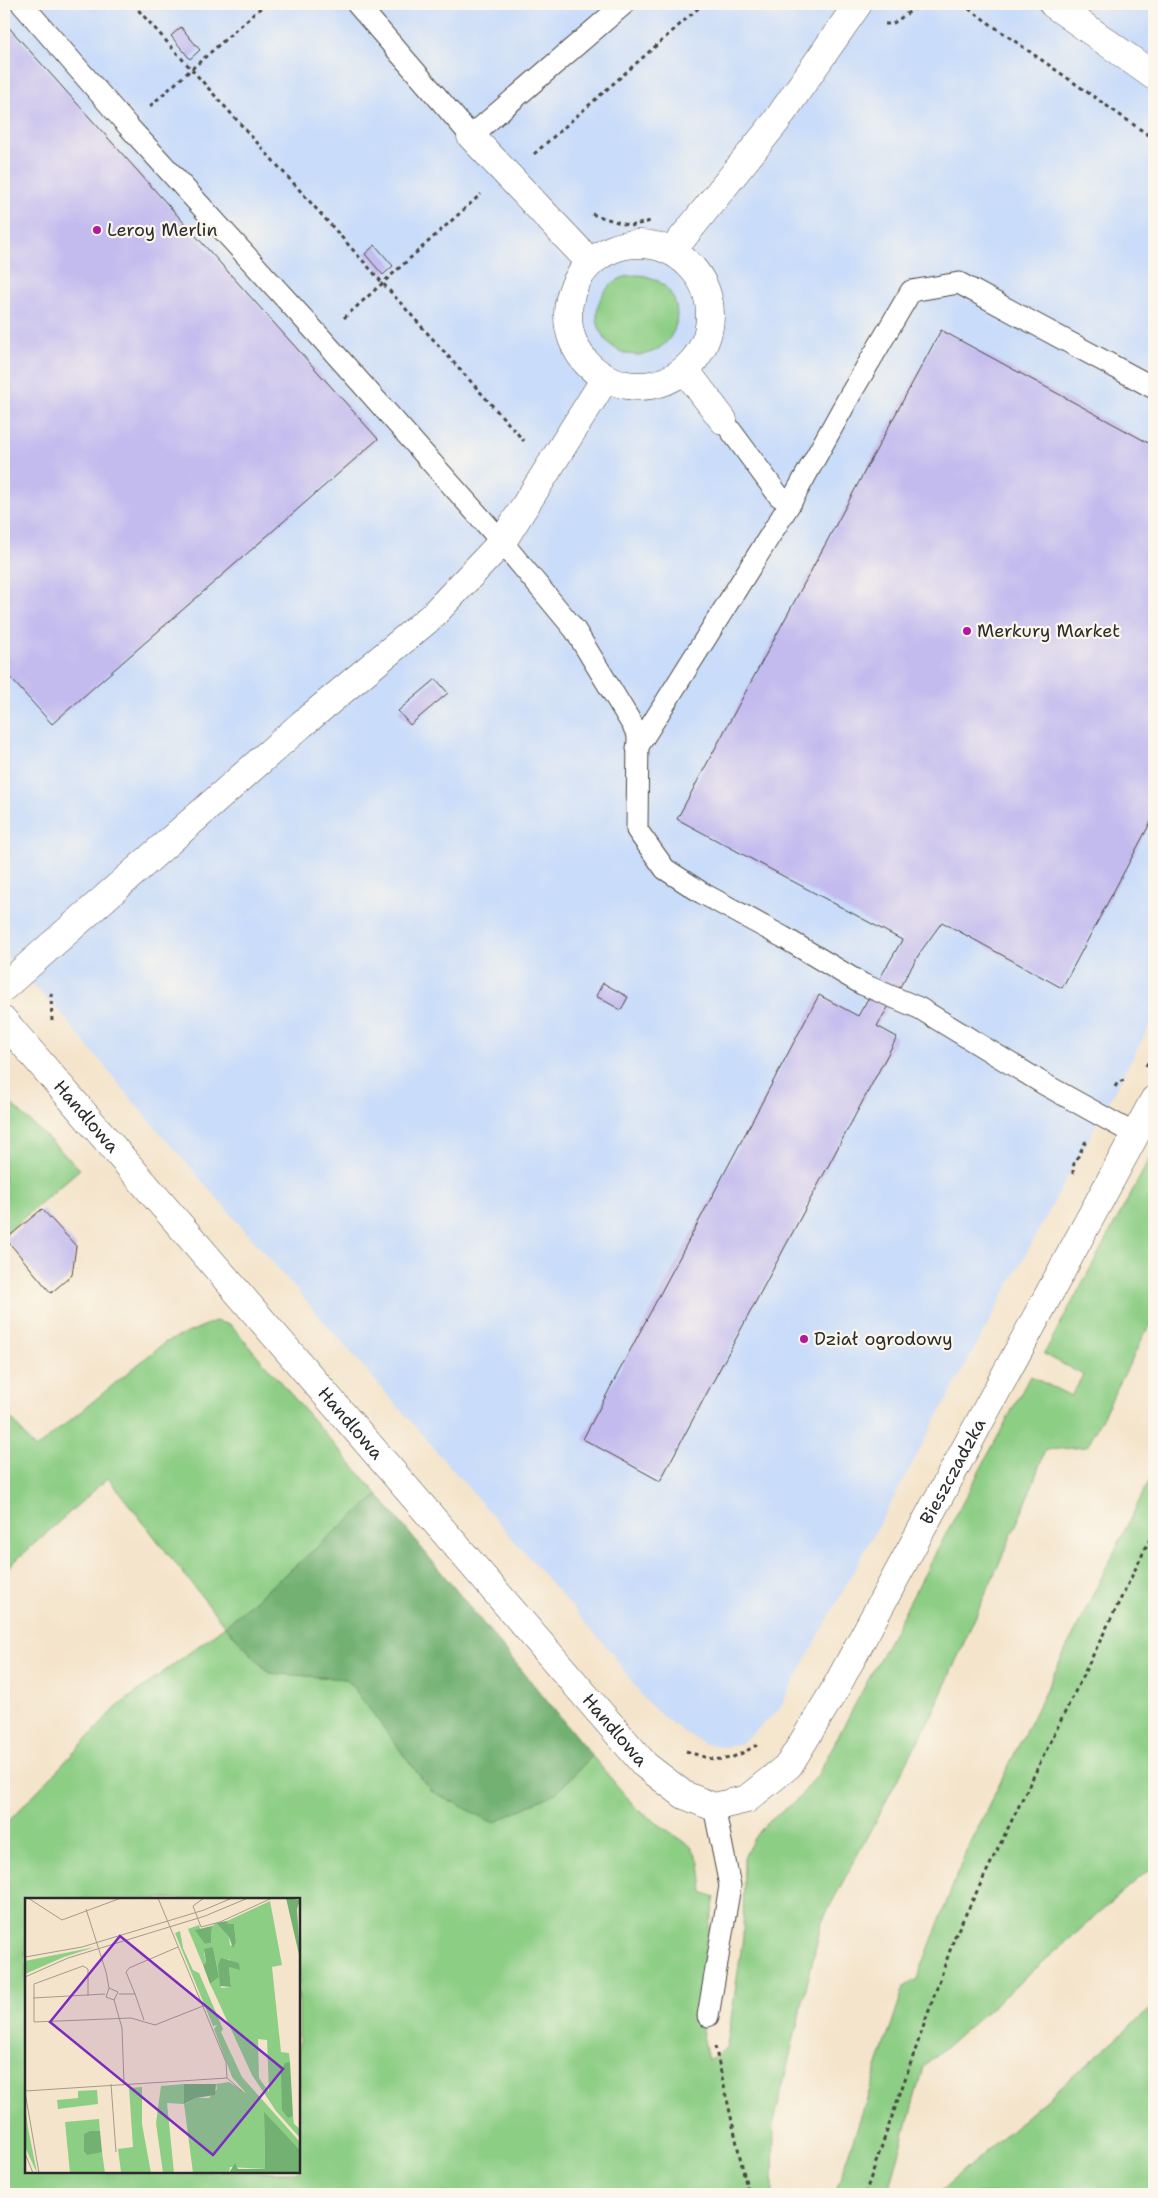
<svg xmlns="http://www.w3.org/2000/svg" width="1158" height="2198" font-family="'Shantell Sans',sans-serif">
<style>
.built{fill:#c9dcf9}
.green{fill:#8dce85;stroke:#5c7c58;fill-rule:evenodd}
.forest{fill:#72b172;stroke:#4e6e4e}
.building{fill:#c3bbee}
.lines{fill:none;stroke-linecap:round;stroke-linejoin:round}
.service-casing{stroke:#494743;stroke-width:23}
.minor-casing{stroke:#494743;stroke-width:29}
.tertiary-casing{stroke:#494743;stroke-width:29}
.path{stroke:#494743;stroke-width:3;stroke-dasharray:4 4;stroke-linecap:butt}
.service{stroke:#fff;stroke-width:21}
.minor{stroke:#fff;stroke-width:28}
.tertiary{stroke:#fff;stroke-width:28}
.poi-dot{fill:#b5179e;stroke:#fbf7ec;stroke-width:2}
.labels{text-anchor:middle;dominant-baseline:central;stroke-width:4.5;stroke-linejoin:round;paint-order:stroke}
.poi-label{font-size:18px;fill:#2b2b2b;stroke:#fbf7ec;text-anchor:start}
.street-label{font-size:18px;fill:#2b2b2b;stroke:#fbf7ec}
.inset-road{fill:none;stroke:#a49a8b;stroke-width:1}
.view{fill:#7b2cbf;fill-opacity:0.15;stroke:#7b2cbf;stroke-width:2.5}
.inset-edge{fill:none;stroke:#2b2b2b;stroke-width:2.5}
</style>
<rect width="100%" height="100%" fill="#fbf7ec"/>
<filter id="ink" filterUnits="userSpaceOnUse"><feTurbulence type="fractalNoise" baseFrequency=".02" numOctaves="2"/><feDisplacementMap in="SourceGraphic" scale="10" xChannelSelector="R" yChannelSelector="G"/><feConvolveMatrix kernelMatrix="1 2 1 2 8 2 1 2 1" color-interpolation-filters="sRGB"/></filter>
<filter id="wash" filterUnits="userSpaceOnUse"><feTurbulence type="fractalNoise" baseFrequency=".0096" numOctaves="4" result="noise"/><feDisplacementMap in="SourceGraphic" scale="20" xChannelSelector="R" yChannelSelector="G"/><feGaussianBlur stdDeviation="1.12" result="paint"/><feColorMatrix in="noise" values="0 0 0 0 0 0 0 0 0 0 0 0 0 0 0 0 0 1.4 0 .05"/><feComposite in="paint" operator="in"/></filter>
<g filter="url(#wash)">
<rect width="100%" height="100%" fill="#f4e4cb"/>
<polygon class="built" points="4,4 1154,4 1154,1018 778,1711 741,1743 726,1747 705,1744 684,1732 662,1716 644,1699 610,1651 142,1112 62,1015 4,954"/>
<g class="green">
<circle cx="637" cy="315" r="40"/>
<polygon points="4,1097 80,1169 4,1235"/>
<path d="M1154 1151V1316L1087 1447 1045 1450 1025 1505 931 1717 822 1921 774 2122 773 2194H4V1826L118 1706 225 1626 108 1478 4 1571V1425L12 1419 35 1449 164 1343 215 1321 231 1325 378 1495 225 1626 269 1673 347 1679 431 1791 557 1792 592 1756 638 1810 692 1847 700 1863 703 1892 715 1897 706 1942 698 2008 708 2061 727 2047 743 1937 744 1858 754 1838 767 1823 796 1801 817 1776 1030 1376 1071 1396 1083 1375 1044 1354ZM26 1899H299V2172H26Z"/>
<polygon points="1154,1471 1154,1865 923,2067 888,2194 835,2194 904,1987 917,1979 965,1854"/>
<polygon points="1154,2006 1154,2193 1148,2194 937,2194"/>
</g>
<polygon class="forest" points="378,1495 592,1756 557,1792 494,1823 431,1791 347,1679 269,1673 225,1626"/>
<g id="blocks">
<g class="building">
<polygon points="4,22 378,439 52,724 4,671"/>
<polygon points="181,27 200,50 190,59 171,36"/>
<polygon points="375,245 393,266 383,275 365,254"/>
<polygon points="941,330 1154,446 1154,816 1062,988 942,922 921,951 877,1026 897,1037 660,1481 583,1439 819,995 858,1016 902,940 677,819"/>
<polygon points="436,679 448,693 410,725 398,711"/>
<polygon points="603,983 628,997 621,1010 596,996"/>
<polygon points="42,1209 76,1246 72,1275 51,1293 6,1239"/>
</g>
</g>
</g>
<g filter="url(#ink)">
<use href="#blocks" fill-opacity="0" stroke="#494743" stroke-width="1"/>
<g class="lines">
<defs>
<g id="service">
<polyline points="22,4 128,126 322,339 502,542 575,630 638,734 637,830 665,869 702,893 783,937 862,984 919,1008 1044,1084 1136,1135"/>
<polyline points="357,4 471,136 624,4"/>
<polyline points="723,420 779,496 791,502 850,395 911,291 959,283 1154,388"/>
<polyline points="637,748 791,502"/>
<polyline points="708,2016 730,1886 714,1807"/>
</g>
<g id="minor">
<polyline points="471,136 590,262"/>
<circle cx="639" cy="315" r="71"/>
<polyline points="672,251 775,123 858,4"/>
<polyline points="686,371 723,420"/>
<polyline points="4,987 302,724 431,617 502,542 605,379"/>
<path id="s1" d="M4 1021 645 1765 684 1795 714 1807 747 1799 789 1765 834 1691 1154 1100"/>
</g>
<polyline id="tertiary" points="1053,4 1154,76"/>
</defs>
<use href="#service" class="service-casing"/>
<use href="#minor" class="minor-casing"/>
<use href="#tertiary" class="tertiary-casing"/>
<g class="path">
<polyline points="133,4 524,441"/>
<polyline points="962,4 1154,139"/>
<polyline points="885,24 892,24 921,4"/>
<polyline points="150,106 265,4"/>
<polyline points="534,154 703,4"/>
<polyline points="592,214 630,226 651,221"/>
<polyline points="344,318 481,194"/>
<polyline points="52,1021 51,995 53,990"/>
<polyline points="1146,1066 1154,1053"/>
<polyline points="1115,1087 1118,1082 1125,1080"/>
<polyline points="1073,1174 1073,1166 1086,1141"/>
<path d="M686 1751C720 1763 725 1763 757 1745"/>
<polyline points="715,2046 747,2188 744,2194"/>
<polyline points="865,2194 955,1936 1154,1531"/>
</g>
<use href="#service" class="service"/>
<use href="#minor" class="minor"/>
<use href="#tertiary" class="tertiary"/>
</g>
</g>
<g class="poi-dot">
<circle cx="97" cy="230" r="5"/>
<circle cx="967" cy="631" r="5"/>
<circle cx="804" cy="1339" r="5"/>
</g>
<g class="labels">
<g class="poi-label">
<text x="107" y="230">Leroy Merlin</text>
<text x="977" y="631">Merkury Market</text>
<text x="814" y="1339">Dział ogrodowy</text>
</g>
<g class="street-label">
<text stroke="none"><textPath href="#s1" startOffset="126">Handlowa</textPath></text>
<text stroke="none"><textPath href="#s1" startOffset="531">Handlowa</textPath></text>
<text stroke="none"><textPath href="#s1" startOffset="1488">Bieszczadzka</textPath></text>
<text stroke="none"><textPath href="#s1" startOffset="936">Handlowa</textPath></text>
</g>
</g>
<g transform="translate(25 1898)">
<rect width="275" height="275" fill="#f4e4cb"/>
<path d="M245 3 257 67 247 69 256 154 264 155 265 164 260 166 263 219 268 218 269 226 275 231V240L251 213 227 177 188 92 185 86 194 79 188 49 179 55 181 64 178 67 163 31 174 27 180 46 186 45 187 28 191 25 204 39 205 48 211 44 209 26 203 27 202 23ZM204 61 207 69H204L206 89 196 90 195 70ZM233 141 242 142 244 194 234 180ZM155 33 158 50 168 72 174 75 198 131 196 134 217 179 275 244V252L239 215 240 271 205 269 204 275H168L159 206 142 205 149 275H138L131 225 136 188 159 186 160 206 171 200H184L192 191 191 186 204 184 221 195 207 179 189 131 192 127 188 128 150 35ZM70 49 39 59 0 76V63ZM117 189V226L126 275H93L96 274 93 251 108 249 104 190ZM72 192 73 206 33 211 32 202 53 200V193ZM0 208 3 230 12 275 0 249ZM74 221 75 233H65L69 254H77L80 275H45L40 224Z" fill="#8dce85" fill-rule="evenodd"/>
<path d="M261 0 275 2 272 11 275 61ZM202 23 203 26H209L211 44 208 50 204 39 191 25ZM187 28 186 45 180 46 170 32ZM188 49 194 79 185 86 178 67 181 64 179 51ZM196 60 214 65 215 72 204 69 206 89 195 88 193 67ZM265 164 268 218 263 220 257 212 256 174 260 165ZM159 186H191L190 197 171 200 159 206ZM239 214 275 252V275H204L210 265 213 271H240ZM65 233H75L77 254 62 257 59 253V236Z" fill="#72b172"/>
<path class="inset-road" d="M3 0 37 22 96 0M133 0 201 164 202 180M179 0 168 8 176 29 195 24 247 0M61 11 81 74 84 90 81 99 89 102 93 94 84 90M0 59 57 49 179 12 207 0M0 79 43 60 180 18 223 0M94 96H110L101 74 104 70 153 49M110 96 119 122M63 98V71L58 68 9 86V124L106 120 130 127 178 108M8 100 80 96M89 102 97 130 99 186M202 180 217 193M86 186 91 254M0 193 202 180M0 194 14 275M0 255 8 275"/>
<path class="view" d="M95 38 258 171 188 257 25 124Z"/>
<rect width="275" height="275" class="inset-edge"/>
</g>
<rect width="1158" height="2198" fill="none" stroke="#fbf7ec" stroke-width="20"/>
</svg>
